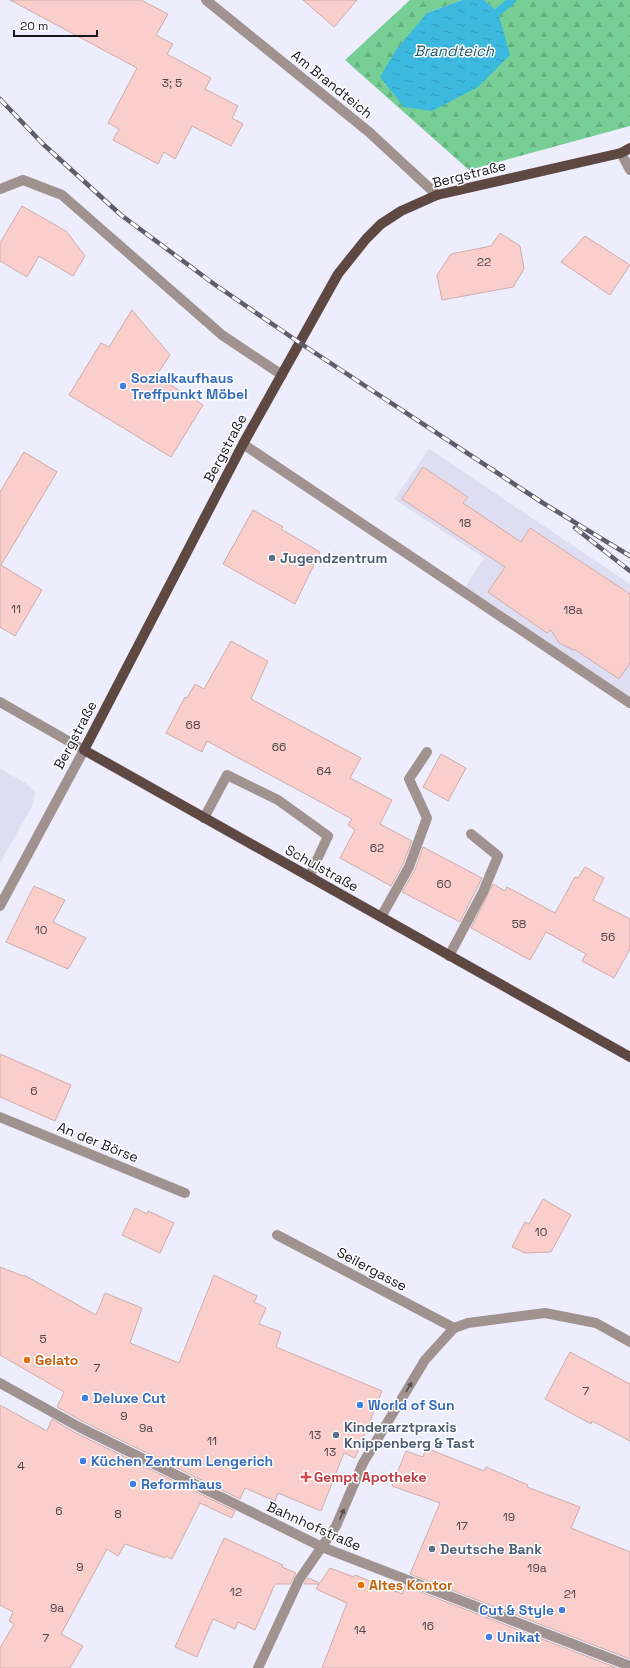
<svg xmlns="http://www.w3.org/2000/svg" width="630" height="1668" font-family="'Space Grotesk',sans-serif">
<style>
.built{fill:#dfddf1}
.forest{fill:url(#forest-firs)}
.water{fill:url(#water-ripples)}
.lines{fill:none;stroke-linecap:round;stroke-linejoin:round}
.stream{stroke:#3bb9df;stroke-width:8}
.building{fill:#f9cecb;stroke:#ceaeac}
.minor{stroke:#a0938f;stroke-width:10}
.major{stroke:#5e4942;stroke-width:10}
.rail-casing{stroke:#5e5d68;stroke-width:4.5}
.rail{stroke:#fff;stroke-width:3;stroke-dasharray:9;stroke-linecap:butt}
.oneway{fill:#554f52}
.shop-dot{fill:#3f7fe0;stroke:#fff;stroke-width:1.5}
.service-dot{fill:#5c6f8a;stroke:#fff;stroke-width:1.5}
.food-dot{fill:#e8710a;stroke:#fff;stroke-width:1.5}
.health-dot{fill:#e0444e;stroke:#fff;stroke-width:1.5}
.labels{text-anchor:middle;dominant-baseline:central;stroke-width:3;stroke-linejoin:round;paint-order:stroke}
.number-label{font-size:12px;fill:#50454b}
.street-label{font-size:14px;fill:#181720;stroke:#fff}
.shop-label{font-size:14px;font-weight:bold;fill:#366cbe;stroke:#fff;text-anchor:start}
.service-label{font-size:14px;font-weight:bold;fill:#4e5e75;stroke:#fff;text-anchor:start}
.food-label{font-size:14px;font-weight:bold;fill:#c56008;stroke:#fff;text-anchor:start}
.health-label{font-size:14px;font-weight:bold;fill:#be3a42;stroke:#fff;text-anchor:start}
.water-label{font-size:15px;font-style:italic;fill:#255768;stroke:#fff}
</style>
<defs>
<pattern id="forest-firs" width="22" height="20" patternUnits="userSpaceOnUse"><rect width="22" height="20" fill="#77cf95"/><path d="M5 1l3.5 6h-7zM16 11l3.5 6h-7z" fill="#66b180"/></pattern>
<pattern id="water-ripples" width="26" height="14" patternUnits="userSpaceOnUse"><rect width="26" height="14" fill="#3bb9df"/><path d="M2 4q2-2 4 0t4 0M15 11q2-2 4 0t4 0" fill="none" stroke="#339ebf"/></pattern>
</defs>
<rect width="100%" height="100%" fill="#eeedfd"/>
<g class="built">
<polygon points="429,449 630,584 630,699 465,588 484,558 394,499"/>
<polygon points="0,768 27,784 35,792 33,804 0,863"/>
</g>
<polygon class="forest" points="410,0 462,0 427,13 498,12 484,0 630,0 630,126 469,170 345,60"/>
<polygon class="water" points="462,0 484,0 498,12 510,55 478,87 432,111 404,107 380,77 396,50 427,13"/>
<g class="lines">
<polyline class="stream" points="498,12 512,0"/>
</g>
<g class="building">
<polygon points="10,0 141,0 168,14 156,35 173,44 167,54 211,78 205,89 238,106 232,118 243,124 231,146 192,126 175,159 164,152 158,164 113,140 119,129 108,123 137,68"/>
<polygon points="303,0 357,0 334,27"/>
<polygon points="22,206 66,231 85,256 73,276 39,256 27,277 0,261 0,243"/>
<polygon points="500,233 520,246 524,269 513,287 442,300 437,275 451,254 491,246"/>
<polygon points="585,236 630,265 610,295 561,262"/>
<polygon points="132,310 170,355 156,376 203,405 171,457 69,395 101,343 109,347"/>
<polygon points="24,452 57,472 1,565 42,590 15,636 0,627 0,492"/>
<polygon points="423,467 468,497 463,503 521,542 530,528 630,594 630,663 619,679 574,649 573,650 559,643 551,630 547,633 488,592 505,567 402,499"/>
<polygon points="253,510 283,527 281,529 320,552 295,604 223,564"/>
<polygon points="231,641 268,661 251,699 361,758 350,778 392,800 380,824 412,841 403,864 391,886 340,858 355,830 348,825 352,819 207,741 202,752 166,733 185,697 187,698 195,684 204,689"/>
<polygon points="441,754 466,768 448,801 423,787"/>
<polygon points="423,847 482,878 460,922 402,892 415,870"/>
<polygon points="585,867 604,878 593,900 630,919 630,949 614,978 582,961 586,954 546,932 530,960 471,928 493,884 505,891 507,887 555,913 575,877 578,878"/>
<polygon points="34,886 65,900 53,922 86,938 68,969 6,942"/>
<polygon points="0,1054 71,1085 55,1121 0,1097"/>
<polygon points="543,1199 571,1215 551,1252 525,1253 512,1247 525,1222 529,1224"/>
<polygon points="135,1208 147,1214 148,1211 174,1223 160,1253 122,1235"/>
<polygon points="0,1267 23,1276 24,1275 96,1315 105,1293 142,1308 130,1343 179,1363 214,1275 257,1296 254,1302 266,1308 259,1324 281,1332 276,1347 382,1391 355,1458 344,1453 321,1511 278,1493 275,1501 245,1488 240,1499 82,1421 57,1407 64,1392 0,1355"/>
<polygon points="570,1352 630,1384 630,1441 592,1421 591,1424 545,1399"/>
<polygon points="0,1405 47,1431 52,1419 76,1433 235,1511 232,1518 200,1503 172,1559 166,1556 165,1558 125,1544 118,1556 107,1549 61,1634 83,1646 70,1668 0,1668 0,1648 14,1624 9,1621 13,1612 0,1605"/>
<polygon points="426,1448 484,1471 486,1467 528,1485 527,1487 580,1507 571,1528 630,1552 630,1659 410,1574 440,1503 392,1486 406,1451 423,1457"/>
<polygon points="224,1538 283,1565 282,1567 296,1573 290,1584 275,1584 255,1630 238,1622 235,1629 213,1619 197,1657 175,1647"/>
<polygon points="330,1568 354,1577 355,1575 402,1594 405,1586 617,1668 322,1668 347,1603 316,1589 319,1584 304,1584 308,1578 320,1583"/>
</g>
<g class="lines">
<g class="minor">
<polyline points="206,0 369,132 437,195"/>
<polyline points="621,153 630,170"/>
<polyline points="0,189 23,180 62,195 222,335 282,375"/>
<polyline points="243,444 630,703"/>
<polyline points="0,702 84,750 0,906"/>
<polyline points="204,818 227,775 278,800 328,836 309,877"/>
<polyline points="381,917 409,867 427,818 409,779 427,752"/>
<polyline points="449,956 483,892 498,856 471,834"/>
<polyline points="0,1117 185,1193"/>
<polyline points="277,1235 454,1328 468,1323 545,1313 596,1323 630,1342"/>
<polyline points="0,1383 79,1427 322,1547 630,1666"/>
<polyline points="258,1668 299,1580 336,1526 363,1463 425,1360 454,1328"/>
</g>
<polyline class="major" points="630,148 621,153 437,195 401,211 381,224 366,239 338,274 243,444 84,750 630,1057"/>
<defs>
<g id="rail">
<polyline points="0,99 43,144 121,215 214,284 300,343 543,503 630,556"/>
<polyline points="575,528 630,571"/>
</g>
</defs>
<use href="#rail" class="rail-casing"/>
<use href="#rail" class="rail"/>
</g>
<defs><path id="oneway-solid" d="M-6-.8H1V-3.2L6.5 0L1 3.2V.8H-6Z"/></defs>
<g class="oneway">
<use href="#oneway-solid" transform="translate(409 1387) rotate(-59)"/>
<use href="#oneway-solid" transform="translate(342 1514) rotate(-67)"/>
</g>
<g class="shop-dot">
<circle cx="123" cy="386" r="4"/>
<circle cx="85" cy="1398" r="4"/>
<circle cx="360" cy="1405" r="4"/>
<circle cx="83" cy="1461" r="4"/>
<circle cx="133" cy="1484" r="4"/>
<circle cx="562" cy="1610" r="4"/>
<circle cx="489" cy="1637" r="4"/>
</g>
<g class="service-dot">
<circle cx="272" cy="558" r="4"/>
<circle cx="336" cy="1435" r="4"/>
<circle cx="432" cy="1549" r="4"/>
</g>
<g class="food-dot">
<circle cx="27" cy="1360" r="4"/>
<circle cx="361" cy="1585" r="4"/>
</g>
<path class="health-dot" d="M304 1471h4v4h4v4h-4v4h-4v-4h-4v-4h4z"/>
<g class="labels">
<g class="number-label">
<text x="172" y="83">3; 5</text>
<text x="484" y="262">22</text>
<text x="465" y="523">18</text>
<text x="16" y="609">11</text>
<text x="573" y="610">18a</text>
<text x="193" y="725">68</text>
<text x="279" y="747">66</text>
<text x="324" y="771">64</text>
<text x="377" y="848">62</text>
<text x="444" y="884">60</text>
<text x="519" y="924">58</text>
<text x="41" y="930">10</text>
<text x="608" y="937">56</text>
<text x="34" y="1091">6</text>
<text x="541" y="1232">10</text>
<text x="43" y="1339">5</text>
<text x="97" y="1368">7</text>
<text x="586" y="1391">7</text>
<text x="124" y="1416">9</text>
<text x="146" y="1428">9a</text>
<text x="315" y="1435">13</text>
<text x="212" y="1441">11</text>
<text x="330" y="1452">13</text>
<text x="21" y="1466">4</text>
<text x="59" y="1511">6</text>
<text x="118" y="1514">8</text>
<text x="509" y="1517">19</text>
<text x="462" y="1526">17</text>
<text x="80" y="1567">9</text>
<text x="537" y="1568">19a</text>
<text x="236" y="1592">12</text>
<text x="570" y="1594">21</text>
<text x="57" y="1608">9a</text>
<text x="428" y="1626">16</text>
<text x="360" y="1630">14</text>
<text x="46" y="1638">7</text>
</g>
<g class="street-label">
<text transform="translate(332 84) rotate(39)">Am Brandteich</text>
<text transform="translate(469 174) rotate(-14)">Bergstraße</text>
<text transform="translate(225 448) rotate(-62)">Bergstraße</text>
<text transform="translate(75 735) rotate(-62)">Bergstraße</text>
<text transform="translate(322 868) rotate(29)">Schulstraße</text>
<text transform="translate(98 1142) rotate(22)">An der Börse</text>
<text transform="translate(372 1269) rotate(28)">Seilergasse</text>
<text transform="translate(314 1526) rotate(24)">Bahnhofstraße</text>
</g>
<g class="shop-label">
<text x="131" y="378">Sozialkaufhaus<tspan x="131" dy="16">Treffpunkt Möbel</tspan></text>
<text x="93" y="1398">Deluxe Cut</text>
<text x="368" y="1405">World of Sun</text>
<text x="91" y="1461">Küchen Zentrum Lengerich</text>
<text x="141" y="1484">Reformhaus</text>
<text x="554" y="1610" text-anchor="end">Cut &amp; Style</text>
<text x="497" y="1637">Unikat</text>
</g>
<g class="service-label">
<text x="280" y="558">Jugendzentrum</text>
<text x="344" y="1427">Kinderarztpraxis<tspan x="344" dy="16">Knippenberg &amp; Tast</tspan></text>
<text x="440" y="1549">Deutsche Bank</text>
</g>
<g class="food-label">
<text x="35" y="1360">Gelato</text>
<text x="369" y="1585">Altes Kontor</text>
</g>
<g class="health-label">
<text x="314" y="1477">Gempt Apotheke</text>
</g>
<g class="water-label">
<text x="454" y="50">Brandteich</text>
</g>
</g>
<path d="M14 30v6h83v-6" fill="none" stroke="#181720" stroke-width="2"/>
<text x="20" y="30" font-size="12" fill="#181720" stroke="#ffffff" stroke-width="3" paint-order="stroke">20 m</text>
</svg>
